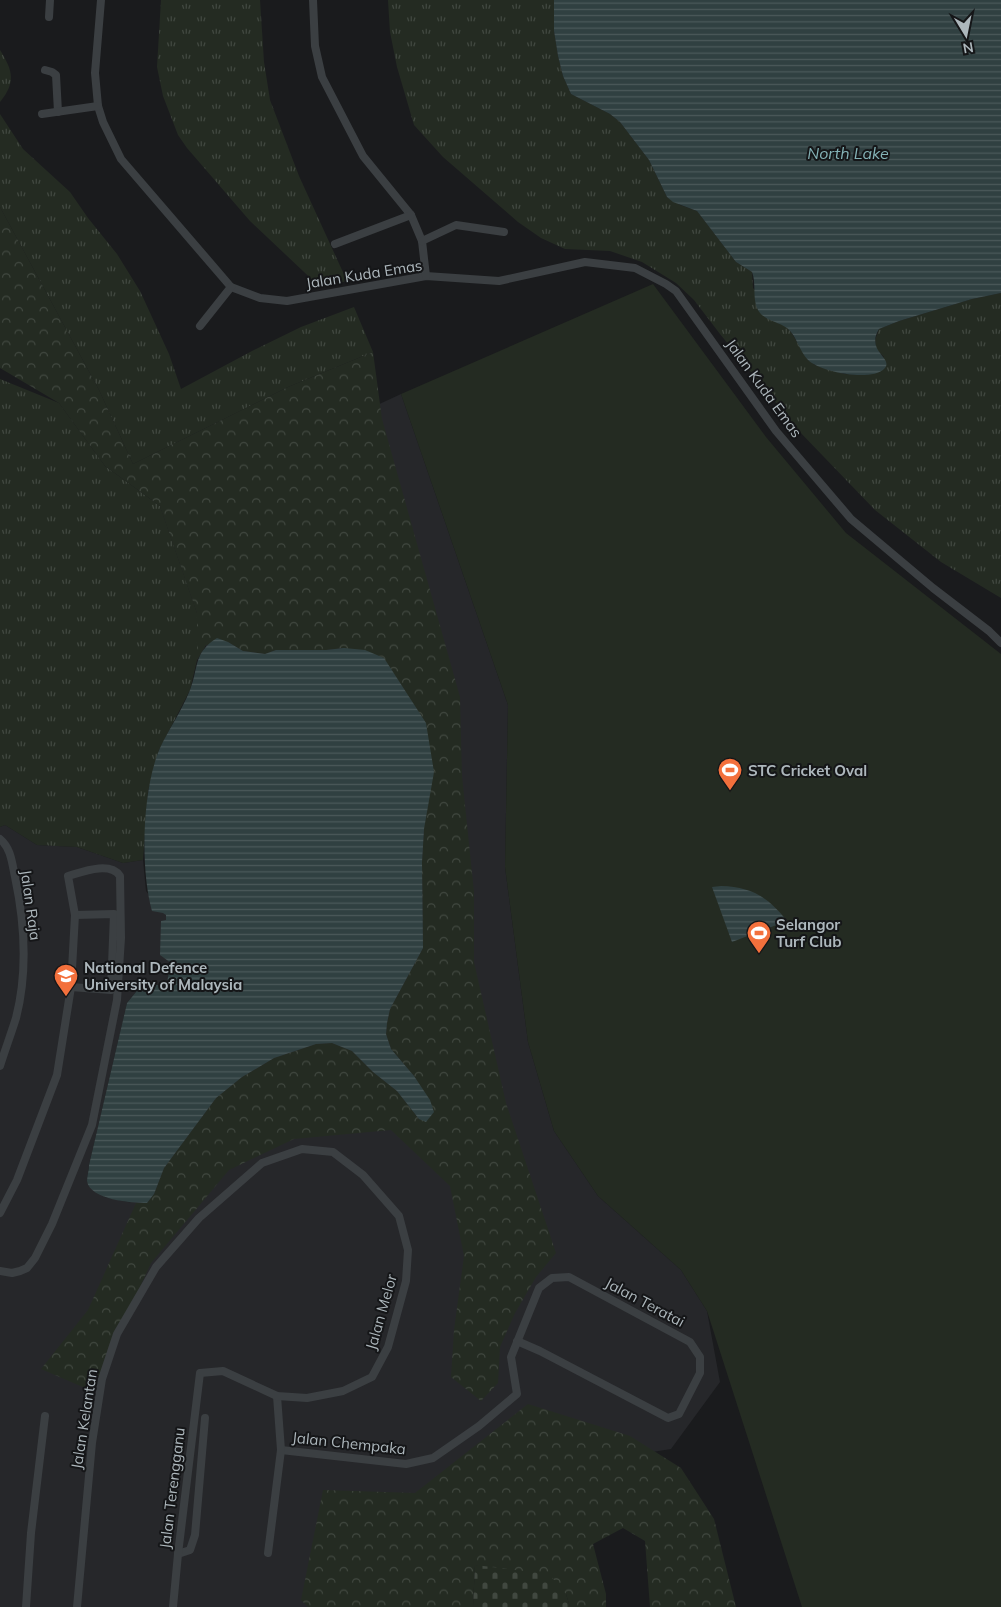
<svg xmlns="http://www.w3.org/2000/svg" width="1001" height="1607" font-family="Mulish,sans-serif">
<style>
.built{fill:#26272a}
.grass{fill:url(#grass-tufts)}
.forest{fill:url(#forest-crowns)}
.cemetery{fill:url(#cemetery-stones)}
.garden{fill:#242b22}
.water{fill:url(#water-rules)}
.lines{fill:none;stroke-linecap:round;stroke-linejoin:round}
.minor{stroke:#3b3f42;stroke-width:8}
.labels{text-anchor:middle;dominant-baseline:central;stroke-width:4;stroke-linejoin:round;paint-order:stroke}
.street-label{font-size:15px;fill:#adb7bc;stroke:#151618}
.poi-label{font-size:15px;font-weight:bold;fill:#adb7bc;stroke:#151618;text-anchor:start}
.water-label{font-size:16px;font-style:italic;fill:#84b2b6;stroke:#151618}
</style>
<defs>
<pattern id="grass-tufts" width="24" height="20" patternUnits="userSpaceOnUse" patternTransform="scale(1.25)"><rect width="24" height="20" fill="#242b22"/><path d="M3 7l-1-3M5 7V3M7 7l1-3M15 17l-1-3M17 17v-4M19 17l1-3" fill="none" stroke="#414840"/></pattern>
<pattern id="forest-crowns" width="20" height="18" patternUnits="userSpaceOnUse" patternTransform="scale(1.25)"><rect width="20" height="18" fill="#242b22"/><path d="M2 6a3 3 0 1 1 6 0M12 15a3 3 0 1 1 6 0" fill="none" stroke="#414840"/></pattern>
<pattern id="cemetery-stones" width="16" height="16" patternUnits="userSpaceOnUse" patternTransform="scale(1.25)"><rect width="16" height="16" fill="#242b22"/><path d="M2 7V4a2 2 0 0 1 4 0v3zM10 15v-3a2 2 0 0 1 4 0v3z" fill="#414840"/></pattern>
<pattern id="water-rules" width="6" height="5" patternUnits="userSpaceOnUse" patternTransform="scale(1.25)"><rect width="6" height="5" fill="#304041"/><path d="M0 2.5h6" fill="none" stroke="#4b595a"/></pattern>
</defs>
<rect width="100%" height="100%" fill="#1a1b1d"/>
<polygon class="built" points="401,394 508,705 505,867 528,1042 554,1131 598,1196 681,1270 707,1311 720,1382 671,1449 509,1475 365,1607 0,1607 0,827 5,825 37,845 77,847 123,863 143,860 146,891 166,915 172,963 166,987 144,982 127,1003 89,1165 87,1181 105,1197 127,1202 147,1203 206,645 197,660 197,613 160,506"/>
<g class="grass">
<polygon points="161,0 260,0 264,62 270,100 299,176 347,281 321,288 250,221 187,148 178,135 163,96 157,67"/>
<polygon points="388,0 554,0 554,31 558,56 563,76 571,94 610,114 620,122 649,160 667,197 680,205 697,211 736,262 752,272 753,288 791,332 808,360 815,365 844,374 867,375 884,357 876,349 875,340 879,329 899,321 972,299 1001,293 1001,598 941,562 875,510 798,430 720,334 694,300 676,283 642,262 610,251 565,249 541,238 518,222 443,157 414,125 397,67 390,32"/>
<path d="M0 50C13 71 16 82 0 102Z"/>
<polygon points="0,114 23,149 70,192 88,218 117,254 140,291 169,354 181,389 252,351 301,327 354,307 373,352 288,387 133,464 99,390 0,207"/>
<polygon points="0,379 59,403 105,466 160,506 197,613 197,660 190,690 159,750 148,791 143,860 123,863 77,847 37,845 5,825 0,827"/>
</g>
<g class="forest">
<polygon points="0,207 99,390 133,464 288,387 373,352 382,419 460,697 462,776 474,892 474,962 506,1103 556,1253 536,1277 515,1313 500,1347 498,1383 481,1401 451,1377 454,1330 464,1256 450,1186 391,1130 294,1139 229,1170 151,1263 92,1391 41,1369 88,1310 136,1203 147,1203 154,1194 164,1168 216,1098 242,1077 274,1058 316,1044 332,1043 352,1051 373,1072 397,1091 419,1119 414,1076 391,1049 386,1034 387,1023 390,1009 423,948 422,862 424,829 344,648 326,650 276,650 265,654 243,651 228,642 206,645 197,660 197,613 160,506 105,466 59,403 0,368"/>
<polygon points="528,1404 630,1436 681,1468 714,1519 736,1607 650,1607 645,1541 623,1528 593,1544 606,1594 606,1607 570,1607 566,1594 475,1565 473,1607 308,1607 301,1600 323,1490 415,1493"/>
</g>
<polygon class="cemetery" points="475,1565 549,1574 566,1594 570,1607 473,1607"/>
<polygon class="garden" points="653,284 766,437 846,533 1001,654 1001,1607 802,1607 707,1311 681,1270 598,1196 554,1131 528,1042 505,867 508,705 401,394"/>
<g class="water">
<path d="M554 0H1001V293L972 299 899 321 879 329C865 352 895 358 884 369 871 382 820 372 808 360 799 351 797 336 787 328 779 322 767 321 760 313 751 301 757 285 752 272L736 262 697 211 673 202 667 197 649 160 620 122 610 114 571 94 563 76 558 56 554 31Z"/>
<path d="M217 638 228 642 243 651 265 654 276 650H326L344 648 365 650 384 658 426 723 434 772 424 829 422 862 423 948 390 1009 387 1023 386 1034 391 1049 414 1076 430 1100 434 1112 426 1122 419 1119 397 1091 373 1072 352 1051 332 1043 316 1044 274 1058 242 1077 216 1098 164 1168 154 1194 147 1203C132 1203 90 1200 87 1181 87 1176 89 1170 89 1165L127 1003 144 982 166 987 171 963 160 955 161 921 166 920V915L163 913 152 911C140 869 142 789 160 748 169 729 182 710 190 690 199 667 193 653 217 638Z"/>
<path d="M721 886C752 887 768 897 787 921L732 942 712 887Z"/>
</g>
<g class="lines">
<g class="minor">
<polyline points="101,0 95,73 98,106 103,122 121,159 231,287 260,298 287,301 426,276 499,281 585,262 635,268 666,284 676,291 776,431 851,519 933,588 989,631 1001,643"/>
<polyline points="313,0 315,46 322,77 363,156 411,215 422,241 426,276"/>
<polyline points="49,17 50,0"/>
<polyline points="45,70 52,72 56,75 58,112"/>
<polyline points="42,114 98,106"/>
<polyline points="422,241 456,225 504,232"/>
<polyline points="335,244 411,215"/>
<polyline points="200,326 231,287"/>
<path d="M0 839C11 848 12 863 15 877 25 924 28 971 16 1018 11 1034 5 1050 0 1066"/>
<polyline points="71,987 111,990 114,914 75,915"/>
<path d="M0 1213 17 1180 57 1075 71 987 75 915 68 876C82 872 110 861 120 876L121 938 117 1000 92 1125 52 1224 35 1258 27 1268 20 1271 12 1273 0 1271"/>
<polyline points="281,1450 406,1464 433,1458 479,1426 517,1394 511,1357 539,1288 552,1278 569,1277 690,1342 700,1357 700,1373 679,1414 668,1418 540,1351 517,1341"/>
<polyline points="268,1553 281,1450 277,1396"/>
<polyline points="178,1554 190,1550 195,1535 205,1418"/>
<polyline points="26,1607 31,1533 45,1416"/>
<polyline points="77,1607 92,1443 102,1379 117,1334 156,1267 199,1218 262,1163 302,1149 333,1152 363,1175 399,1216 408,1250 406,1281 388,1347 372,1377 343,1391 307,1398 277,1396 223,1371 200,1373 178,1554 173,1607"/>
</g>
</g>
<defs>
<symbol id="stadium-pin" viewBox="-11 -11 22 30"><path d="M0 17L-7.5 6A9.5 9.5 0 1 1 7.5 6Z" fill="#f3703c" stroke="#151618"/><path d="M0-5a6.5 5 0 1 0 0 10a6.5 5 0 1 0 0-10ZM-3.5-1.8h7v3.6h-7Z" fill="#fff"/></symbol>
<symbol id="university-pin" viewBox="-11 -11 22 30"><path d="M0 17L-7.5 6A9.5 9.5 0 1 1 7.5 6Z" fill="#f3703c" stroke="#151618"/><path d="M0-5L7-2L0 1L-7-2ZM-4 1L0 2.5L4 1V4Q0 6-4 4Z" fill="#fff"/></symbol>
</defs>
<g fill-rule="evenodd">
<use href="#stadium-pin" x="716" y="756" width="28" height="38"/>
<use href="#stadium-pin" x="745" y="919" width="28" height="38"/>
<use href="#university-pin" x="52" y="962" width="28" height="38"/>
</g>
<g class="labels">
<g class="street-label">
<text transform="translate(364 274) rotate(-9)">Jalan Kuda Emas</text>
<text transform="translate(764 388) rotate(54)">Jalan Kuda Emas</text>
<text transform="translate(31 905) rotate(82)">Jalan Raja</text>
<text transform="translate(645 1302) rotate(28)">Jalan Teratai</text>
<text transform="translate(381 1312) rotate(-74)">Jalan Melor</text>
<text transform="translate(84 1419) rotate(-81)">Jalan Kelantan</text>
<text transform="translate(349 1443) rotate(6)">Jalan Chempaka</text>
<text transform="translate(172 1488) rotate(-83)">Jalan Terengganu</text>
</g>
<g class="poi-label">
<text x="748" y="770">STC Cricket Oval</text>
<text x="776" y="924">Selangor<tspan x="776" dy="17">Turf Club</tspan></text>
<text x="84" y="967">National Defence<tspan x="84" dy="17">University of Malaysia</tspan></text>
</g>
<g class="water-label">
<text x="848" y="153">North Lake</text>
</g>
</g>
<g transform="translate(966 35) rotate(170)" stroke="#151618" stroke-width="4" paint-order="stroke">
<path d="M0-4L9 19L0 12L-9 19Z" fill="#adb7bc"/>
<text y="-8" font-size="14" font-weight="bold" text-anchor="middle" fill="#adb7bc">N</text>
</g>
</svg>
